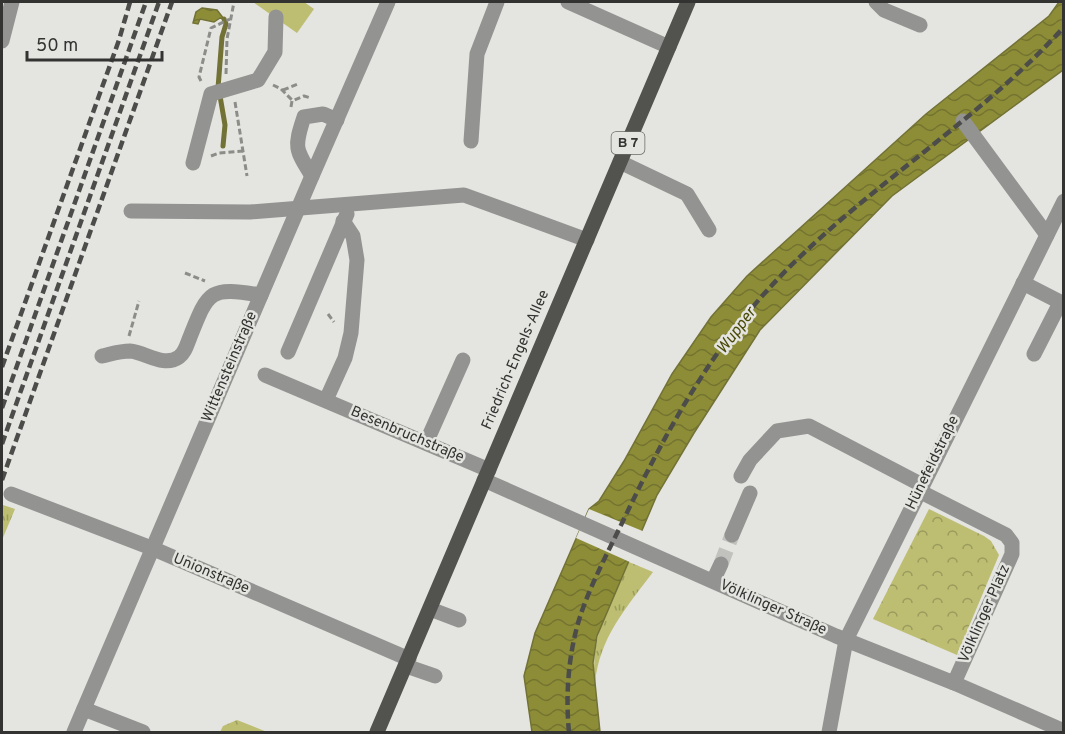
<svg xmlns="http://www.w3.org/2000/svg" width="1065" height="734" font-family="Overpass,sans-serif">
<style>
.grass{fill:url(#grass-tufts)}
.park{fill:url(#park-crowns)}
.pitch{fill:#bdbe71}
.water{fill:url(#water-waves);stroke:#727236;stroke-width:1.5}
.pier{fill:#e4e4e0}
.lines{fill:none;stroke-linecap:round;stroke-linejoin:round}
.stream{stroke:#727236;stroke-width:5}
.minor-tunnel{stroke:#c1c1bd;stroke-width:15;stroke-dasharray:15 8;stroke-linecap:butt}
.path{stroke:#8c8c89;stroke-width:3;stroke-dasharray:6 3;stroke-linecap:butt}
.minor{stroke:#939392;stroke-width:15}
.major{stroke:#52524f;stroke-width:15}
.rail{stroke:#4c4c4b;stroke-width:4.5;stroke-dasharray:9 4.5;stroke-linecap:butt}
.labels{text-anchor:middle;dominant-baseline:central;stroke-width:5;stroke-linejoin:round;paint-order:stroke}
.shield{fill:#e4e4e0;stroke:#686866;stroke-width:1.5}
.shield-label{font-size:14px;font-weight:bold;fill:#333332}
.street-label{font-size:15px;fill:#333332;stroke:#e4e4e0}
.water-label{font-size:16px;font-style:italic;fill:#4b4b08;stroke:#e4e4e0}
</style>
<defs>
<pattern id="grass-tufts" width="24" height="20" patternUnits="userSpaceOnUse" patternTransform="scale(1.5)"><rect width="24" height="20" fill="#bdbe71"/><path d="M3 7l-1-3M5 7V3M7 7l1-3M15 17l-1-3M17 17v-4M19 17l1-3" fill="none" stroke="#9a9b5d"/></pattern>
<pattern id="park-crowns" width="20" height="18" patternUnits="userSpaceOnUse" patternTransform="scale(1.5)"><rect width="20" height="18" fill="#bdbe71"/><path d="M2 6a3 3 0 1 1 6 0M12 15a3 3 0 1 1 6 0" fill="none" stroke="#9a9b5d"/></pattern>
<pattern id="water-waves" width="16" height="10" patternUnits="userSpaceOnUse" patternTransform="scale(1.5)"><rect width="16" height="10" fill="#8d8d38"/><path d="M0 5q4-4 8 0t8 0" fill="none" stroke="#747430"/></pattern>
</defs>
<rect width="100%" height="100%" fill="#e4e4e0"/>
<g class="grass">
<polygon points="3,505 15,509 2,540 2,509"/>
<path d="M629 562 653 572C626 608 599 638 595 684 590 636 609 604 629 562Z"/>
</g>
<g class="park">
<polygon points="929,509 984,536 991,541 999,555 957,655 873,619"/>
<polygon points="237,720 267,732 220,732 223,726"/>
</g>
<polygon class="pitch" points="253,2 304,2 314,9 297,33"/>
<g class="water">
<polygon points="1059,2 1063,2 1063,70 892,196 760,330 694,433 657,495 597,636 593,663 600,732 532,732 524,676 535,633 589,509 599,501 624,461 672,374 711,317 747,276 926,114 1049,16"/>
<polygon points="202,8 217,10 224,19 220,18 214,22 200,19 198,24 193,23 196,12"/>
</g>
<polygon class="pier" points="589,509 645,532 632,563 576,538"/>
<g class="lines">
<g class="stream">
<polyline points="218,88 222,37 226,24 224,19"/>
<polyline points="220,96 225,125 223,146"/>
</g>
<polyline class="minor-tunnel" points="721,564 732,535"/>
<g class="path">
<polyline points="226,74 227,39 234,2"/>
<polyline points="201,81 199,77 211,28 230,19"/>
<polyline points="273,85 281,89 293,101"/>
<polyline points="283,90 298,84"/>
<polyline points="235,102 247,176"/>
<polyline points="291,107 292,101 304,96 311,98"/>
<polyline points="211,156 219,153 244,151"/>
<polyline points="185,273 205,281"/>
<polyline points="328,314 334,322"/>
<polyline points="129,336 139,301"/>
</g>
<g class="minor">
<polyline points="568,2 669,47"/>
<polyline points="876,2 884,10 920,25"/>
<polyline points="2,41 12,2"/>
<polyline points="963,121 1047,235"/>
<polyline points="471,141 477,54 497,2"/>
<polyline points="620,162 687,194 709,230"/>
<polyline points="193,163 211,94 258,80 275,52 276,17"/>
<path d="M312 176C295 149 294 147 304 117L323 114 337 120"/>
<polyline points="131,211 250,212 464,195 587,240"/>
<polyline points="1023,283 1064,304"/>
<polyline points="288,352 347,214"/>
<polyline points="1034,354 1060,303"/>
<path d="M102 356C111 354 120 351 130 351 145 352 164 368 179 357 185 353 187 344 190 337 209 289 210 287 261 295"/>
<polyline points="265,375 489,470"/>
<polyline points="326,400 345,358 351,333 357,260 353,236 343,221"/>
<polyline points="426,443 463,360"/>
<polyline points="741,476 750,460 777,431 809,426 922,485"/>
<polyline points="484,480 836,636 954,683 1064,731"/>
<polyline points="919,491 1006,535 1012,543 1012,554 954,683"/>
<polyline points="11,494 154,549 409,659"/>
<polyline points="732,535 750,493"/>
<polyline points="713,581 721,564"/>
<polyline points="430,609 459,620"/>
<polyline points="406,666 435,676"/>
<polyline points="84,709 143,732"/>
<polyline points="74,732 312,176 388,2"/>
<polyline points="829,732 846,640 1064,201"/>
</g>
<polyline class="major" points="377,732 688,2"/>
<g class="rail">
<polyline points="2,367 119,40 130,2"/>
<polyline points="2,408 146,2"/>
<polyline points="2,444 159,2"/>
<polyline points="2,480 172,2"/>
<path d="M569 732C565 692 569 646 583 608 594 578 609 550 623 521 661 441 704 362 763 295 852 195 974 126 1064 27"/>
</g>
</g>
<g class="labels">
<rect class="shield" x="611.5" y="132" width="33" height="22" rx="4.5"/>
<g class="shield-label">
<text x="628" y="143">B 7</text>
</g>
<g class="street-label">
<text transform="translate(516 360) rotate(-67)">Friedrich-Engels-Allee</text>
<text transform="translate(230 367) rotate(-67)">Wittensteinstraße</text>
<text transform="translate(407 435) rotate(23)">Besenbruchstraße</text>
<text transform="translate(933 463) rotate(-64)">Hünefeldstraße</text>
<text transform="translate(211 574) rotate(23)">Unionstraße</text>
<text transform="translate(773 608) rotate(24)">Völklinger Straße</text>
<text transform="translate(985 614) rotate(-66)">Völklinger Platz</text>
</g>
<g class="water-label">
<text transform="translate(737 331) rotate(-53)">Wupper</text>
</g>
</g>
<rect width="1065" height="734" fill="none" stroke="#333332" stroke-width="6"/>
<path d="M27 51v9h135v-9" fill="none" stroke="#333332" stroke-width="3"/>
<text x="36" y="51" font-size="18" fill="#333332" stroke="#e4e4e0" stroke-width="4.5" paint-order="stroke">50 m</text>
</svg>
